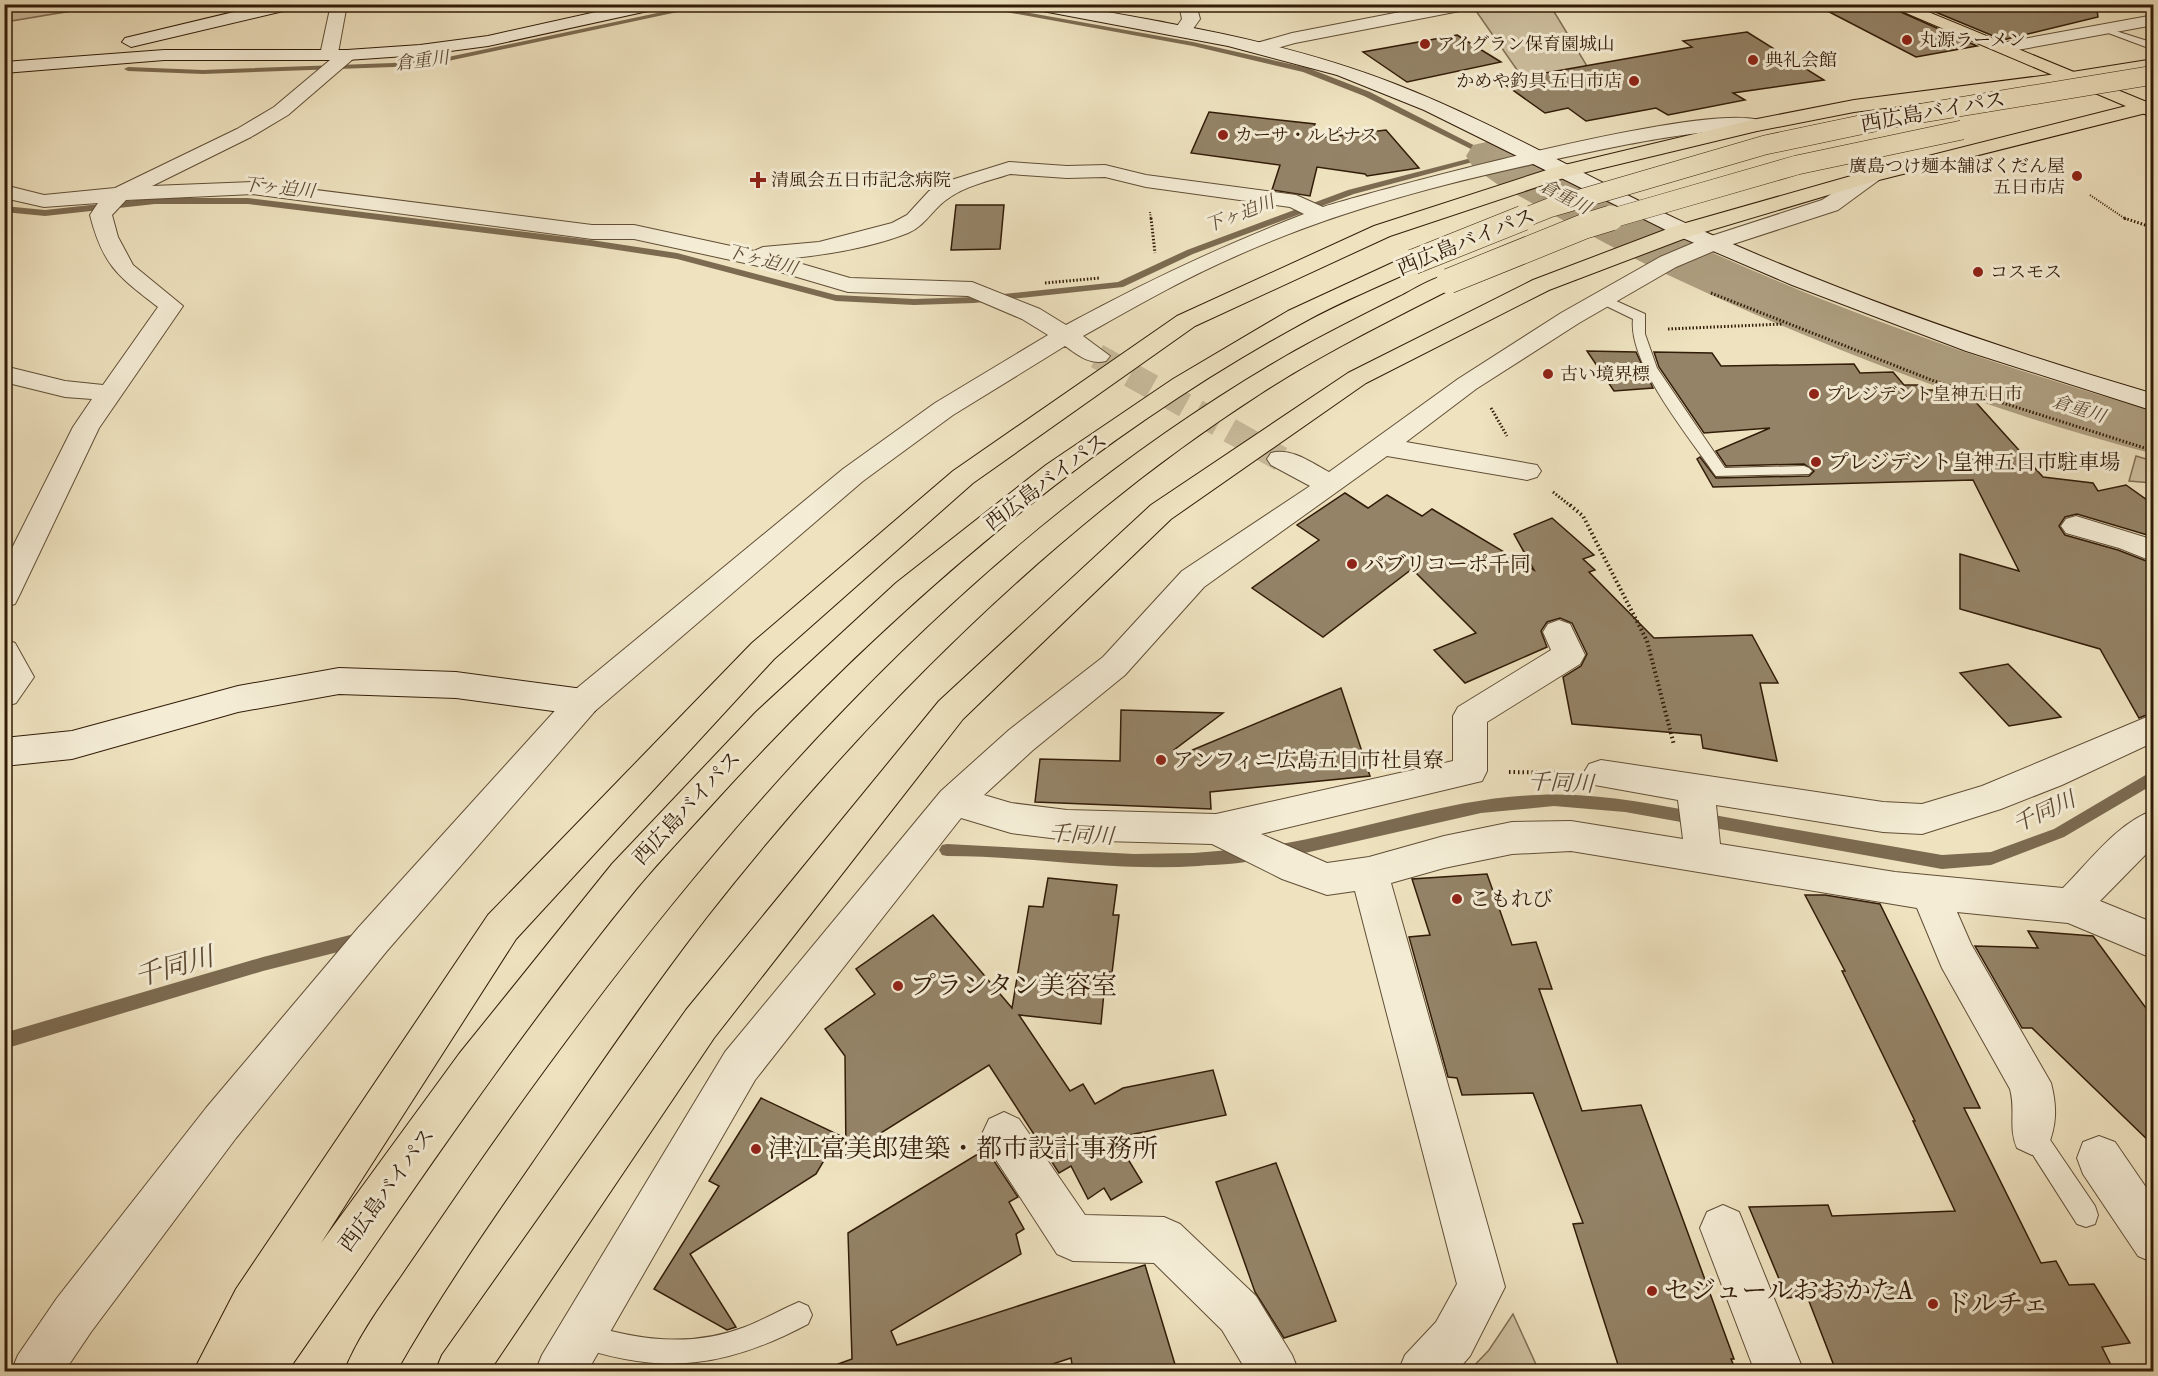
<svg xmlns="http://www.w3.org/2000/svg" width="2158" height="1376" font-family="'IM FELL Double Pica','Noto Serif JP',serif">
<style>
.green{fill:#cec0a0;stroke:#806e54;stroke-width:1.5}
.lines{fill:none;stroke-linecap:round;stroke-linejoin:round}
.stream{fill:#7c6b51;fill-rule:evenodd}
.river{fill:#ae9f81;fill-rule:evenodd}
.building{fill:#948367;stroke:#321c08;stroke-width:1.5}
.street-tunnel{stroke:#c8ba9a;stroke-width:25;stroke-dasharray:25 13;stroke-linecap:butt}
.lane-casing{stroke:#614e36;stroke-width:2}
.street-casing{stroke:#614e36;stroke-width:2}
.secondary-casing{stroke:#321c08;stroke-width:2}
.primary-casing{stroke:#321c08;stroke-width:2}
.highway-casing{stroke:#321c08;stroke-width:2}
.path-far2{stroke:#321c08;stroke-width:2;stroke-dasharray:1 1.5;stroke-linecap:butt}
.path-far1{stroke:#321c08;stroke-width:3;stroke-dasharray:1.5 2;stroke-linecap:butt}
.path{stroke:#321c08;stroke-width:4;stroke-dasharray:1.5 3;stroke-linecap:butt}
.lane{fill:#f4ecd5;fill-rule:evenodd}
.street{fill:#f4ecd5;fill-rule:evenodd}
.secondary{fill:#f4ecd5;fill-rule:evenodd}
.primary{fill:#eee2bf;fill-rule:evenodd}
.highway{fill:#eee2bf;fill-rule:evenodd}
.highway-bridge-far1-casing{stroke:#321c08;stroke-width:20;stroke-linecap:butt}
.highway-bridge-casing{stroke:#321c08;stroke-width:26;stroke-linecap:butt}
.highway-bridge-far1{stroke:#eee2bf;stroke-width:19}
.highway-bridge{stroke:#eee2bf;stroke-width:25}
.poi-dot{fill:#8f2418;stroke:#f4ecd5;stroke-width:2}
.labels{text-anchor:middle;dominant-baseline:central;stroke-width:6;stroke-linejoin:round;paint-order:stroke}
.far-poi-label{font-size:18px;fill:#321c08;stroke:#f4ecd5;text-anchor:start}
.far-water-label{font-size:18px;font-style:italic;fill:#5d4a32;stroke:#f4ecd5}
.street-label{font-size:21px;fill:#321c08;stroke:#f4ecd5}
.poi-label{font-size:21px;fill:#321c08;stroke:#f4ecd5;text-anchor:start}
.water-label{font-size:22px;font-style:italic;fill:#5d4a32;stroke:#f4ecd5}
.near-poi-label{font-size:26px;fill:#321c08;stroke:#f4ecd5;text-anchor:start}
.near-water-label{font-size:27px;font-style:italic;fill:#5d4a32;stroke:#f4ecd5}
</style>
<rect width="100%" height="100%" fill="#eee2bf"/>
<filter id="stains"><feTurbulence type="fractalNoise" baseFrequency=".00333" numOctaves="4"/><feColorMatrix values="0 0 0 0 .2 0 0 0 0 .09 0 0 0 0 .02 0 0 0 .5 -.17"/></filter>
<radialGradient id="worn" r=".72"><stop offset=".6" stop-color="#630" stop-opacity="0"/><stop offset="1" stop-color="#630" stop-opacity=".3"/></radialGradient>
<g class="green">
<polygon points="5,4 107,4 107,5 5,22"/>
<polygon points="1483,4 1550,5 1587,66 1524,80 1474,8"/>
<polygon points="2136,456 2153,461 2153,483 2129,481"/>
<polygon points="1513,1314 1539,1371 1469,1371 1489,1350"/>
</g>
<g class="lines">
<g class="stream">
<polygon points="700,4 715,4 448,61 393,67 203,74 128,71 124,69 128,67 203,70 393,63 448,57"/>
<polygon points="962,4 980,4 1193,42 1308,68 1370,92 1495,156 1354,194 1193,254 1123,287 974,303 914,305 836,301 677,259 591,246 248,204 155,204 45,216 4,212 4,206 45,210 155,198 248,198 591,240 677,253 836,295 914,299 974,297 1118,282 1187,250 1348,190 1483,155 1364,96 1303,72 1193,46"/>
<path d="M2154 770V784L2064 837 1991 865 1942 869 1625 812 1554 806 1481 813 1305 853 1275 857 1270 856 1267 851 1270 846 1275 845C1363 831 1449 798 1538 795 1597 792 1656 805 1714 815 1790 829 1866 842 1942 855L1991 852 2054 829Z"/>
<path d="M947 844 1134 854 1194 853 1253 848 1258 849 1261 854 1258 859C1240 865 1218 864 1199 866 1115 872 1031 856 947 856L942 855 939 850 942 845Z"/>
<polygon points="358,933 364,935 366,940 364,945 358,947 263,971 4,1049 4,1033 263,957"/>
</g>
<path class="river" d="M1491 141C1514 146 1530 160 1551 171 1608 200 1663 231 1722 257 1861 319 2007 369 2154 411V454C1995 413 1830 350 1681 281 1618 252 1558 217 1497 184L1473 167 1466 156 1473 145Z"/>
</g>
<g class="building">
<polygon points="1814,4 1883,4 1977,46 1916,57"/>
<polygon points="1916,4 2096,4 2098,17 2003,40"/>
<polygon points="1747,32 1824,80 1733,93 1745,100 1668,115 1656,108 1586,121 1568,108 1545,113 1500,81 1692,47 1683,41"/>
<polygon points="1457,35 1501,62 1407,82 1363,52"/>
<polygon points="1209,112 1315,124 1310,139 1386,130 1419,168 1367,176 1365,174 1317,167 1310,196 1272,190 1280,165 1191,153"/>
<polygon points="956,205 1004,205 1000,249 951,250"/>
<polygon points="1587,351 1636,352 1653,388 1614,391"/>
<polygon points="1654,352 1712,353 1721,366 1854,364 1860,373 1893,372 1904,385 1920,385 1925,390 1942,390 1950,398 1972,398 2043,477 2093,483 2098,491 2126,485 2154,505 2154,537 2077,514 2065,517 2059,526 2065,535 2118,550 2154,564 2154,712 2139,718 2100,649 1960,609 1960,554 2019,571 1973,480 1713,487 1697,459 1700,457 1716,478 1809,476 1814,471 1804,464 1726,466 1716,451 1770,428 1704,433 1659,367"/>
<polygon points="1345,493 1368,508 1387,495 1422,516 1432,509 1534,570 1514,534 1552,518 1594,555 1583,559 1595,570 1589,572 1654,638 1752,635 1778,683 1760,683 1777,761 1703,748 1701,735 1572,724 1563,677 1581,666 1587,654 1572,623 1560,618 1547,622 1541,631 1547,647 1465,683 1434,650 1476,633 1412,569 1323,637 1252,588 1319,540 1297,525"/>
<polygon points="2008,664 2061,717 2009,726 1960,673"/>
<polygon points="1341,688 1370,776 1210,792 1211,809 1035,802 1040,759 1120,761 1121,710 1223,713 1174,750 1178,756"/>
<polygon points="1487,874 1512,945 1536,942 1552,989 1539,989 1582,1111 1641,1105 1734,1359 1731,1359 1736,1371 1620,1371 1573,1224 1583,1223 1533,1093 1462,1095 1457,1078 1448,1077 1409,937 1430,935 1412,879"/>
<polygon points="1048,878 1117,885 1113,915 1119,915 1112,973 1106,971 1101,1024 1019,1015 1070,1091 1083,1084 1095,1104 1123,1088 1213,1070 1226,1115 1115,1138 1142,1182 1111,1200 1104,1188 1088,1199 1071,1166 1059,1173 989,1065 846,1155 845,1056 825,1029 875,994 856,969 933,915 1012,1008 1029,906 1043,907"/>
<polygon points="1805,895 1825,895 1880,904 1980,1108 1964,1108 2041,1263 2056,1261 2069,1285 2094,1284 2130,1343 2102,1347 2114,1371 1836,1371 1807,1296 1787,1298 1749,1207 1828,1205 1832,1216 1955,1211 1913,1121 1915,1121 1842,971 1845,971"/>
<polygon points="2028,931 2093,936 2154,1019 2154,1146 2032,1028 2022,1028 1975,946 2038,948"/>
<polygon points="761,1098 839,1135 816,1174 690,1254 736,1327 727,1330 654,1289 719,1186 709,1181"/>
<polygon points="986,1149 1018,1197 1009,1202 1024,1229 1016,1234 1021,1254 891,1331 897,1345 1145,1265 1177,1371 1073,1371 1071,1358 1031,1371 840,1371 838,1364 852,1359 848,1233"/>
<polygon points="1276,1163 1336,1321 1284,1338 1255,1292 1216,1182"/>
</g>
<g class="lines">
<polyline class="street-tunnel" points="1097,356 1281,459"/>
<defs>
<g id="lane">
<polygon points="2103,27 2154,43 2154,50 2103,31"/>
<path d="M1603 295 1645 314V334L1657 368 1725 468 1804 466 1809 468 1812 471 1809 474 1716 476C1690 438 1628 364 1633 319L1598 302V296Z"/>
<polygon points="2032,1121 2040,1125 2095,1206 2098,1215 2095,1224 2086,1227 2077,1224 2024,1141 2020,1133 2024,1125"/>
<path d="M799 1302 808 1306 812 1315 808 1324C725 1368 663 1376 573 1345L569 1336 573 1327 582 1323C637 1340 690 1348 745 1327 763 1320 780 1310 799 1302Z"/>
</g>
<g id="street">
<path d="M331 4H347L338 53 347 50 353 51 356 55 353 59 288 115 251 137 152 186 253 182 592 225H634L754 251 763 247 819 242 892 223 907 215 929 191 948 181 1009 162 1067 166 1105 165 1146 175 1296 195 1323 207C1374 191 1743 90 1767 125 1760 135 1739 131 1728 131 1694 132 1663 138 1629 144 1495 171 1361 200 1236 256 1183 279 1133 308 1083 336L1110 356 1106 361C1089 365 1078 355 1065 346L953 415 863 481 595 711 386 952 236 1138 91 1332 64 1372H11L18 1355 57 1298 206 1108 358 928 571 693 843 469 935 403 1048 335 1022 319 968 296 848 292 763 267 634 239H592L253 194 126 200 112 215 118 237 133 265 183 306 99 428 19 596 15 604 4 607V564L73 427 92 399 65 397 4 382V366L65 381 103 385 158 307C118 276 103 266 90 215L98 203 44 207 4 198V185L44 195 115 188 237 129 274 107 330 60 323 59 320 55ZM1010 174 1067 178 1105 177 1146 187 1290 207 1304 214C1219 247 1145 282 1066 325L1040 309 972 282 850 278 785 259C825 255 870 248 908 233 925 226 932 210 946 200 964 186 989 181 1010 174Z"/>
<polygon points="1179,4 1196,4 1200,19 1188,36 1182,37 1173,32 1182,19"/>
<polygon points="1441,4 1478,4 1470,9 1295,43 1259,53 1250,48 1253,44 1292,33"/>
<polygon points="2154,15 2154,25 2001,53 1992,48 2001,43"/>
<path d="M1872 170 1879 172 1882 176 1879 180 1838 210 1721 248 1676 267 1579 323 1476 389 1406 442 1537 465 1541 471 1537 477 1527 480 1387 456 1204 587 1125 675 1033 750 984 795 1011 803 1067 810 1216 814 1453 761V716L1458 707 1551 650 1543 632 1548 624 1559 620 1570 624 1585 655 1580 664 1487 722V771L1482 781 1261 834 1327 863 1369 857 1444 836 1512 822 1571 821 1683 839 1678 800 1589 784 1583 774 1589 764 1601 760 1883 802 1922 804 1982 786 2154 714V742L2062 785 2001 809 1922 834 1883 832 1716 805 1720 844 1895 872 2063 888C2090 861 2117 823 2154 810V846L2100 901 2154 923V959L2068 923 1957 912 1971 944 2051 1083C2057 1106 2057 1126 2047 1148L2032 1155 2017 1148C2008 1127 2016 1111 2010 1089L1942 968 1917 908 1571 851 1512 854 1444 868 1391 883 1505 1287 1470 1356 1456 1372H1398L1405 1355 1436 1322 1457 1284 1355 891 1327 895 1282 879 1212 844 1067 840 1011 833 961 818 755 1080 587 1372H535L542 1355 725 1052 941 791 1009 730 1103 657 1182 571 1310 486 1271 465 1267 459 1271 453C1291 447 1312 463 1329 472L1458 379 1561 313 1660 257 1705 238 1822 200 1865 172Z"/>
<polygon points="2076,516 2154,540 2154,562 2119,548 2066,533 2061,526 2066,519"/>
<polygon points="4,639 15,643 34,677 16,703 4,707"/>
<polygon points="1004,1112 1019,1119 1085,1215 1164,1217 1180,1224 1256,1296 1292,1355 1299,1372 1247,1372 1222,1330 1154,1263 1073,1261 1057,1254 989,1149 982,1134 989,1119"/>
<polygon points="2099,1136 2115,1142 2154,1199 2154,1263 2138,1256 2083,1174 2077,1158 2083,1142"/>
<polygon points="1723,1205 1739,1212 1804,1372 1755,1372 1700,1228 1707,1212"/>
</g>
<g id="secondary">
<polygon points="267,4 298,4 296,8 131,47 122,42 125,38"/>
<polygon points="632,4 665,4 657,9 488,46 420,55 347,60 164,60 4,73 4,62 164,50 347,50 420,45 488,36"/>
<path d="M1024 4C1073 4 1119 14 1167 23 1244 37 1321 55 1395 84 1498 124 1593 181 1694 227 1843 294 1997 348 2154 394V411L1966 351 1792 285 1678 236 1424 110 1337 75 1228 46 1032 9Z"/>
<polygon points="339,668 456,672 583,689 595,693 600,702 595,711 583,715 456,698 339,694 238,712 72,759 4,766 4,738 72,731 238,686"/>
</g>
<polygon id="primary" points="1885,4 1909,4 2154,105 2154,118"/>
<g id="highway">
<path d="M2154 59V70L2072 84 1854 112 1757 131 1570 176 1390 236 1195 326 973 483 774 659 516 939 321 1243 459 1054 612 864 756 712 896 583 1046 465 1173 379 1288 311 1405 257H1421L1424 262 1421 267C1382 285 1342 301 1304 322 1085 441 886 614 718 798 691 828 663 857 637 888 511 1042 401 1209 287 1372H193L236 1289 488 915 752 643 953 471 1177 316 1374 226 1556 167 1757 119 1854 100 2072 72Z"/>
<polygon points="2154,99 2154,111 1879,180 1691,236 1549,290 1366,383 1171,519 963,719 714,1038 489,1372 435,1372 442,1355 686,1010 939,701 1151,505 1348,373 1533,280 1675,226 1865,172"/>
<path d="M1449 274 1457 276 1461 281 1457 286C1391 320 1323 353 1260 394 1051 529 859 722 706 918 654 985 605 1056 557 1126 502 1206 444 1287 396 1372H344C358 1337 380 1307 401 1277 425 1242 449 1207 473 1172 692 857 950 551 1286 356 1323 335 1361 316 1399 297 1415 289 1431 278 1449 274Z"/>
</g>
</defs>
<use href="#lane" class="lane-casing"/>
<use href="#street" class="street-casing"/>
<use href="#secondary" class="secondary-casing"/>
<use href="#primary" class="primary-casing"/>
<use href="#highway" class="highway-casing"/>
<g class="path-far2">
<polyline points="1230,9 1282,9"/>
<polyline points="2090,195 2127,220"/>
<polyline points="1150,212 1151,220"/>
</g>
<g class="path-far1">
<polyline points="1151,218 1155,253"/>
<polyline points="2124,218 2154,228"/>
<polyline points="1045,283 1100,278"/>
<polyline points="1711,293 1934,381 2154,451"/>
<polyline points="1668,329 1783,324"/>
<polyline points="1491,408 1507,436"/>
<polyline points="1553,492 1572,507"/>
</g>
<g class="path">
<polyline points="1570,505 1583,516 1647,641 1674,745"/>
<polyline points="1509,772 1562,773"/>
</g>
<use href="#lane" class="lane"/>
<use href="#street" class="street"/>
<use href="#secondary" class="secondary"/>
<use href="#primary" class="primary"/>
<use href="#highway" class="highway"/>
<defs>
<g id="highway-bridge-far1">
<polyline points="1519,220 1549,208 1765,145 1898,117 2154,75"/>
<polyline points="1606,220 1797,165 1962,130"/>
</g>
<g id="highway-bridge">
<polyline points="1413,262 1523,218"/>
<polyline points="1449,281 1585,226 1611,218"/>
</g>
</defs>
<use href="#highway-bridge-far1" class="highway-bridge-far1-casing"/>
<use href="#highway-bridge" class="highway-bridge-casing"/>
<use href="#highway-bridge-far1" class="highway-bridge-far1"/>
<use href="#highway-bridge" class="highway-bridge"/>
</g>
<g class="poi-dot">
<circle cx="1907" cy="40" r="6"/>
<circle cx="1425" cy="44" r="6"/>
<circle cx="1753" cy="60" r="6"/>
<circle cx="1634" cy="81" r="6"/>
<circle cx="1223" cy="135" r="6"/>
<circle cx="2077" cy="176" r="6"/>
<path d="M755 171h6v6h6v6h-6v6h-6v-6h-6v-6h6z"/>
<circle cx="1978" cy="272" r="6"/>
<circle cx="1548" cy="374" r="6"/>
<circle cx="1814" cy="394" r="6"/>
<circle cx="1816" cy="462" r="6"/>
<circle cx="1352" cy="564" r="6"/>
<circle cx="1161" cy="760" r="6"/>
<circle cx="1457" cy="899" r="6"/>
<circle cx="898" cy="986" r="6"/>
<circle cx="756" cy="1149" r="6"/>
<circle cx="1652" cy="1291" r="6"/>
<circle cx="1933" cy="1304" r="6"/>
</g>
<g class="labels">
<g class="far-poi-label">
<text x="1919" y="40">丸源ラーメン</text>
<text x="1437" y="44">アイグラン保育園城山</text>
<text x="1765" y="60">典礼会館</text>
<text x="1622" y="81" text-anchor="end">かめや釣具 五日市店</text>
<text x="1235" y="135">カーサ・ルピナス</text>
<text x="2065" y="166" text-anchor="end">廣島つけ麺本舗ばくだん屋<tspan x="2065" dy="21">五日市店</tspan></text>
<text x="771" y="180">清風会五日市記念病院</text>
<text x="1990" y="272">コスモス</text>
<text x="1560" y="374">古い境界標</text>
<text x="1826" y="394">プレジデント皇神五日市</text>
</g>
<g class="far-water-label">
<text transform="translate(422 61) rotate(-7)">倉重川</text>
<text transform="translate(279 188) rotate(6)">下ヶ迫川</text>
<text transform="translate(1565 197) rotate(28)">倉重川</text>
<text transform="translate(1240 214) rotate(-21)">下ヶ迫川</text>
<text transform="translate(762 260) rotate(15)">下ヶ迫川</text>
<text transform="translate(2079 409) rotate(18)">倉重川</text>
</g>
<g class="street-label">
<text transform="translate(1933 112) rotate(-10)">西広島バイパス</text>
<text transform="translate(1466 242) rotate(-22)">西広島バイパス</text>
<text transform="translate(1046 482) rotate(-37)">西広島バイパス</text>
<text transform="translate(687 808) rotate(-47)">西広島バイパス</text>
<text transform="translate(387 1190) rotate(-54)">西広島バイパス</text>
</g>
<g class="poi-label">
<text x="1828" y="462">プレジデント皇神五日市駐車場</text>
<text x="1364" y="564">パブリコーポ千同</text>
<text x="1173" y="760">アンフィニ広島五日市社員寮</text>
<text x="1469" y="899">こもれび</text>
</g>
<g class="water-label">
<text transform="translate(1561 783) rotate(2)">千同川</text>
<text transform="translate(2044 812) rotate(-25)">千同川</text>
<text transform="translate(1081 835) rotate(3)">千同川</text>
</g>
<g class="near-poi-label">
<text x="910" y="986">プランタン美容室</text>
<text x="768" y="1149">津江富美郎建築・都市設計事務所</text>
<text x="1664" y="1291">セジュールおおかたA</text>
<text x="1945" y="1304">ドルチェ</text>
</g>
<g class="near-water-label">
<text transform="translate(174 967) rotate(-16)">千同川</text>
</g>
</g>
<rect width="2158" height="1376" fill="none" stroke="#eee2bf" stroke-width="24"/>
<rect x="6" y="6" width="2146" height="1364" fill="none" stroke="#321c08" stroke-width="3"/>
<rect x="12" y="12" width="2134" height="1352" fill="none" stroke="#321c08" stroke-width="1.5"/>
<rect width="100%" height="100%" filter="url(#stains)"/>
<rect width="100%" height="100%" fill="url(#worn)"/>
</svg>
